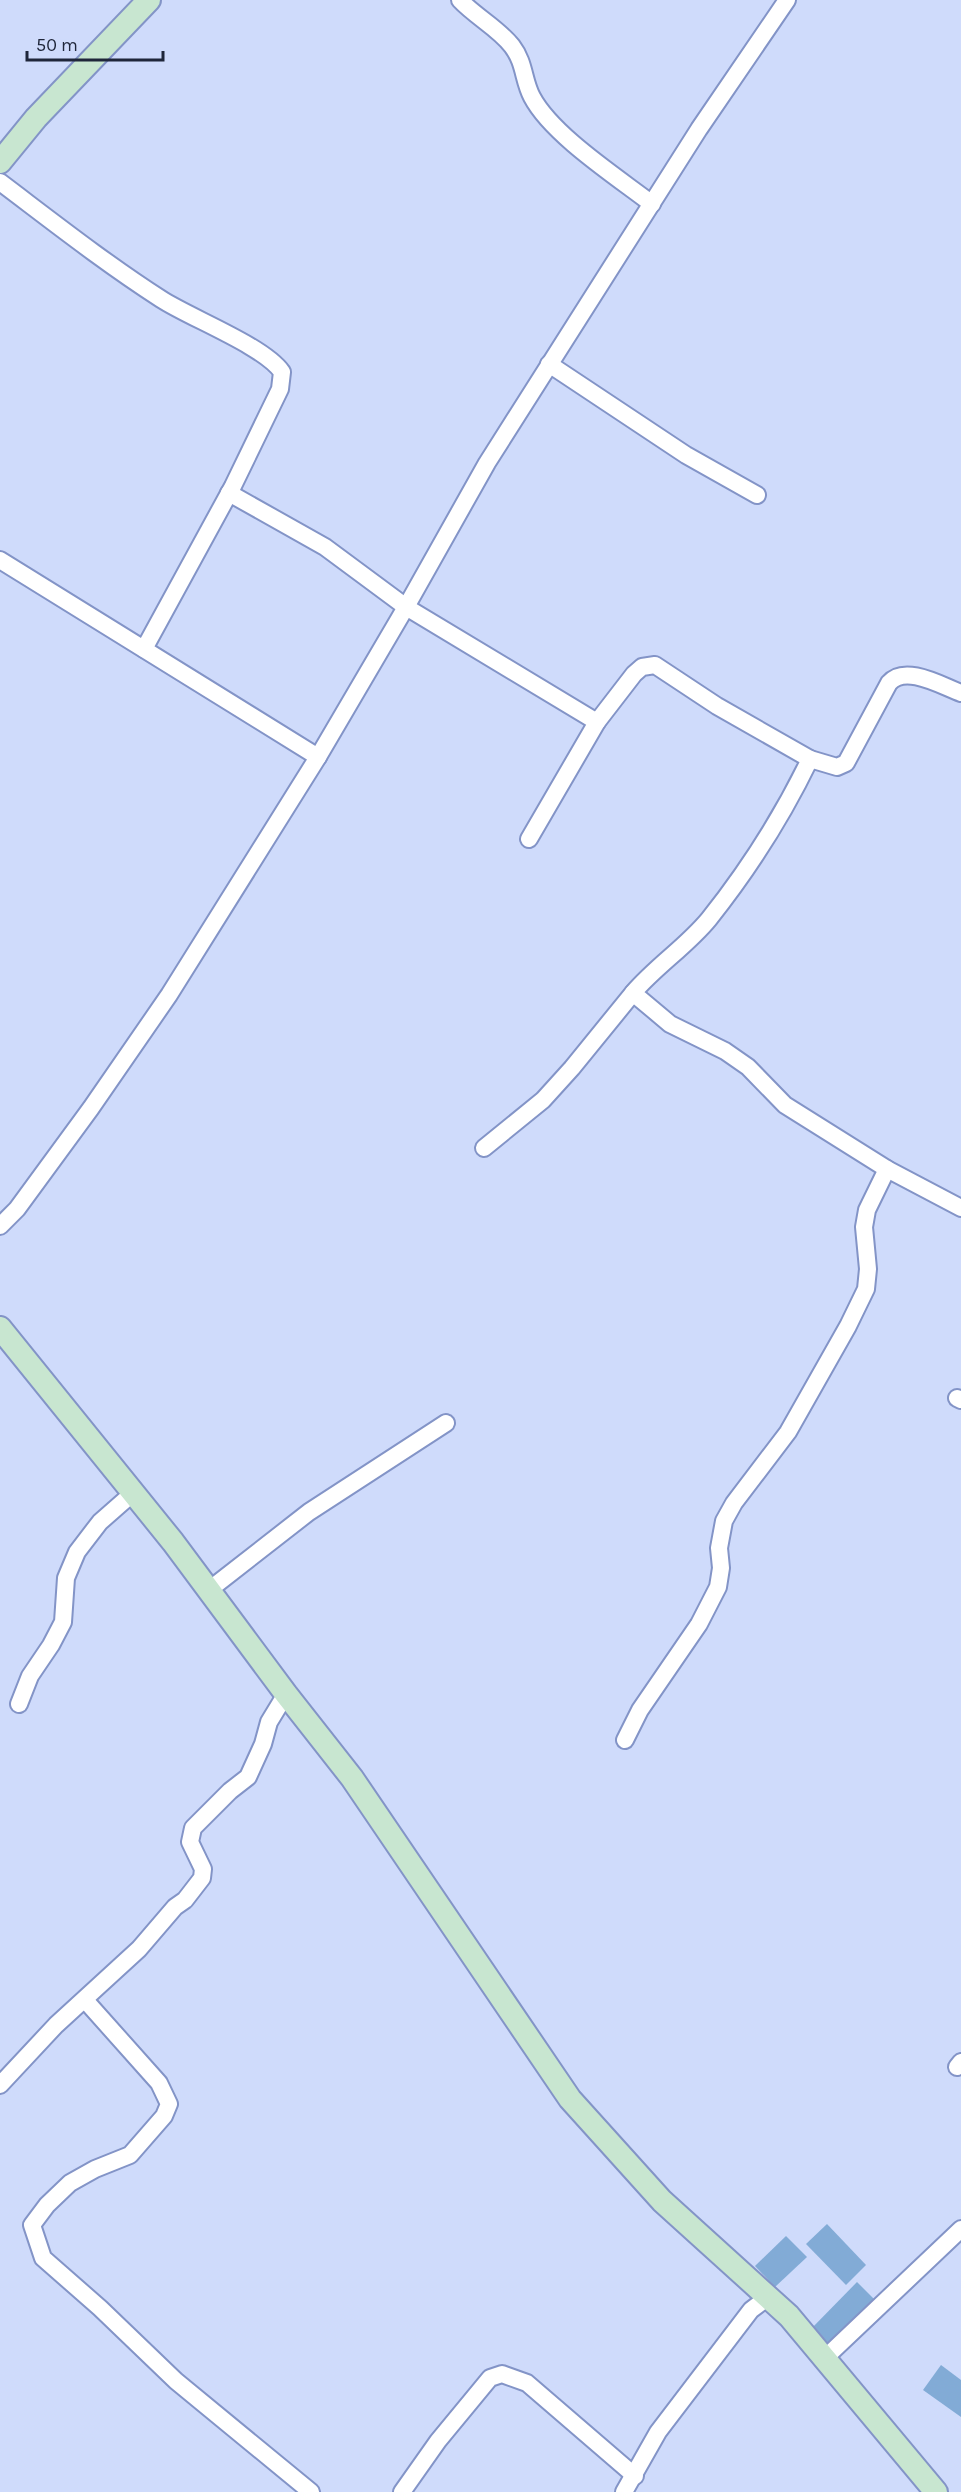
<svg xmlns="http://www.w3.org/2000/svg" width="961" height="2492" font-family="Karla,sans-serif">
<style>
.building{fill:#82abd6}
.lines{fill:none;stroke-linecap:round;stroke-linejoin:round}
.street-casing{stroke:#8394c7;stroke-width:20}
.secondary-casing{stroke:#8394c7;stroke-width:26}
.street{stroke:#fff;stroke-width:16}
.secondary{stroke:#c8e6d0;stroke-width:22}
</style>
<rect width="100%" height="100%" fill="#cfdbfb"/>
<g class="building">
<polygon points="827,2224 866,2265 846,2285 806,2244"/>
<polygon points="786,2236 807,2257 775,2287 755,2266"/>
<polygon points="857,2282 877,2302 832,2349 811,2329"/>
<polygon points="941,2365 961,2380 961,2417 923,2390"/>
</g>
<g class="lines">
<defs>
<g id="street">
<path d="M460 0C476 17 498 28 512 46 525 63 523 80 532 97 552 135 617 177 652 204"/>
<path d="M0 182C53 222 105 263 161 299 190 318 264 346 282 372L280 389 233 486 144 649"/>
<polyline points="549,364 686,455 757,495"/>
<polyline points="229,493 325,547 406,607 597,722"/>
<polyline points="0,560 318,757"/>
<path d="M810 759 837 767 846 763 889 683C905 664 942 686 961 693"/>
<path d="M529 839 597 722 634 674 642 667 655 665 717 706 810 759C783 815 748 870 709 919 687 946 656 966 633 993L670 1024 725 1051 748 1067 785 1105 887 1169 961 1208"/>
<polyline points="484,1148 543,1100 572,1068 633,993"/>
<polyline points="0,1226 17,1209 91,1108 169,995 318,757 406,607 487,463 699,129 787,0"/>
<polyline points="957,1398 961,1400"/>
<polyline points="209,1590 309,1512 446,1423"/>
<polyline points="19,1704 30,1676 51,1645 63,1622 66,1578 77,1552 100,1522 133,1493"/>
<polyline points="625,1740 640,1710 699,1624 718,1587 721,1568 719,1548 724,1521 734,1503 788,1432 848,1326 866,1289 868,1269 864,1227 867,1210 887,1169"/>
<polyline points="85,2000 159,2083 169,2104 164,2116 130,2155 95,2169 70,2183 47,2205 32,2225 43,2258 100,2308 176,2381 311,2492"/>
<polyline points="957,2067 961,2062"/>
<polyline points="0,2085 56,2025 139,1949 175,1907 185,1900 202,1878 203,1869 190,1842 193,1828 230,1791 248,1777 263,1744 269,1722 286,1694"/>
<polyline points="825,2358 961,2229"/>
<polyline points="402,2492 438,2441 490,2378 502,2374 527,2383 635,2476"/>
<polyline points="624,2492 658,2432 751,2310 768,2297"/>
</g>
<g id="secondary">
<polyline points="0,162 36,118 149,0"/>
<polyline points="0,1328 173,1542 286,1694 352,1778 570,2099 662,2201 789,2316 936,2492"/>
</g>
</defs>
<use href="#street" class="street-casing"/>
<use href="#secondary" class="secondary-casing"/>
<use href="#street" class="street"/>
<use href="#secondary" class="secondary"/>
</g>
<path d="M27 51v9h136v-9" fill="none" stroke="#1f263a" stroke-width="3"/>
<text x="36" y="51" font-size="18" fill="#1f263a" stroke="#cfdbfb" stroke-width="4.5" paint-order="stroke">50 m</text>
</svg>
